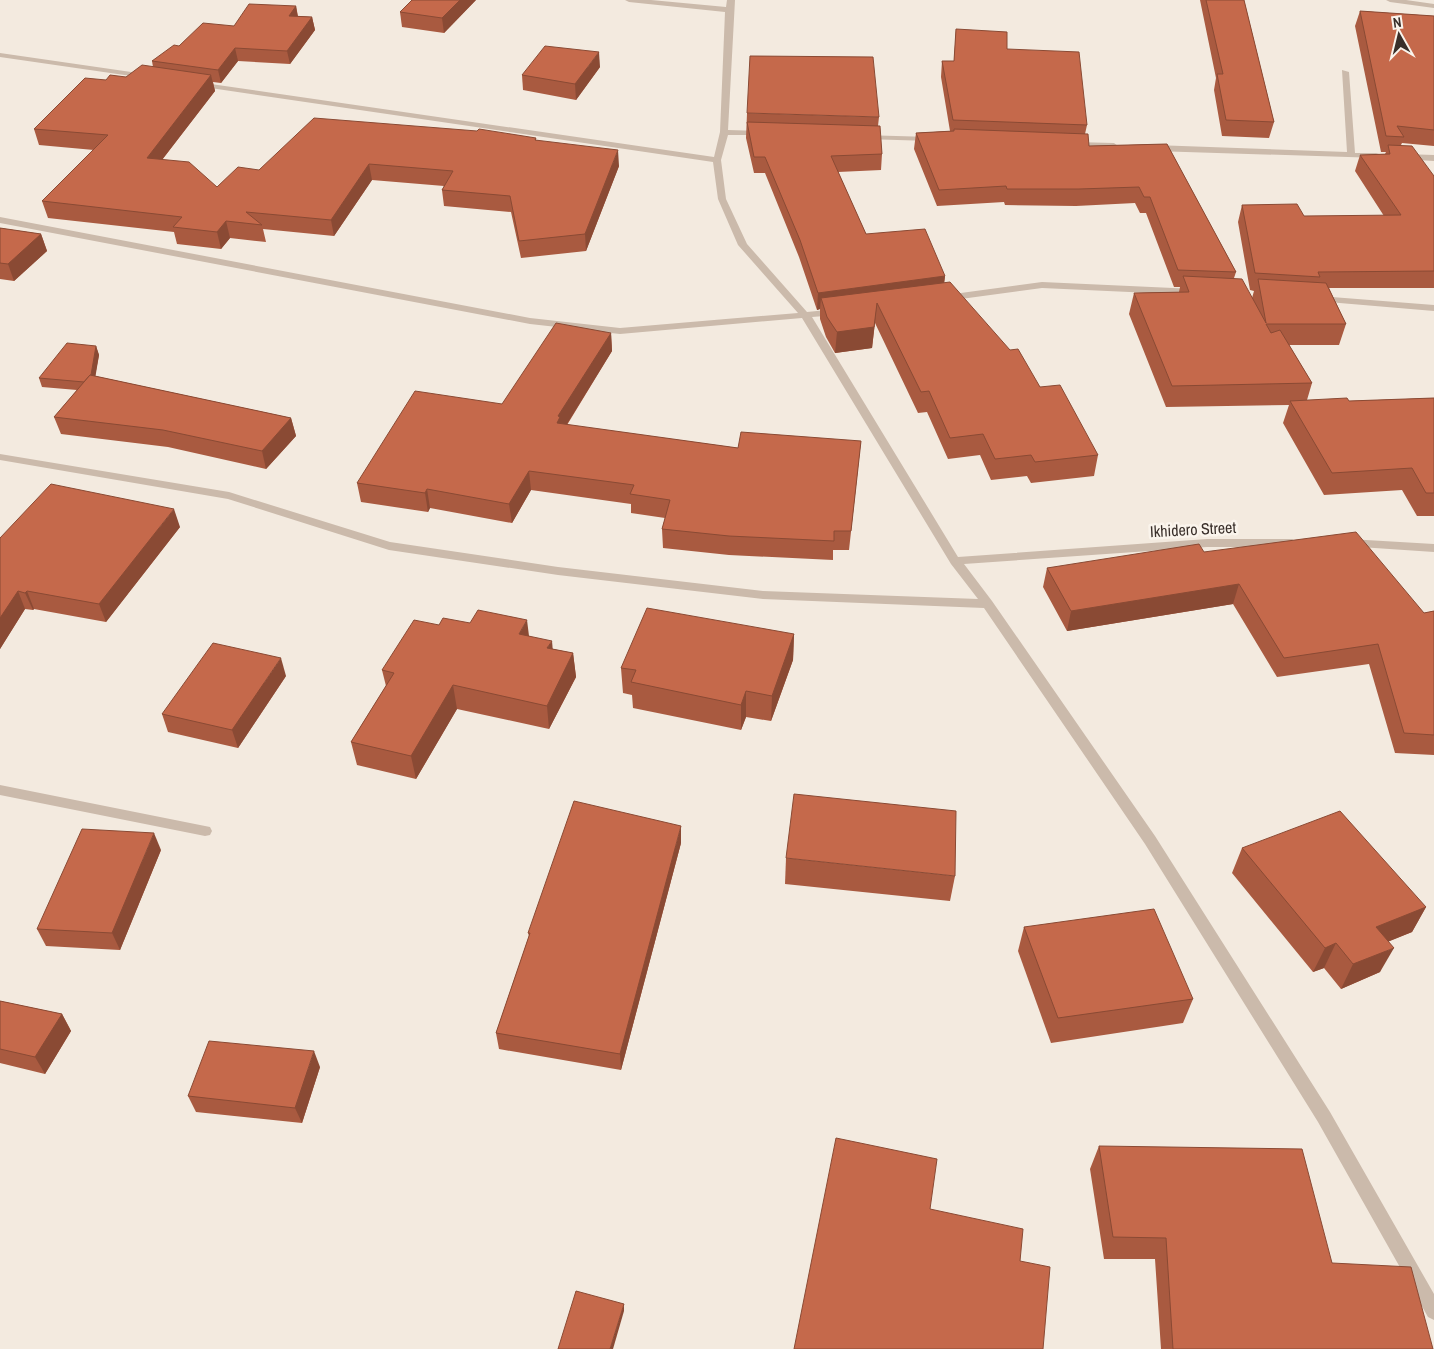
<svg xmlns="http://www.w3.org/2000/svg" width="1434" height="1349" font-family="'Archivo Narrow',sans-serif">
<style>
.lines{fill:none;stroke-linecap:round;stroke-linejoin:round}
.minor{fill:#cbbaab;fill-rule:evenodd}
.wall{fill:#a95a40}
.shaded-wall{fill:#8a4a34}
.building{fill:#c5694b;stroke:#8a4a34}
.labels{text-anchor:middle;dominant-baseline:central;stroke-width:5;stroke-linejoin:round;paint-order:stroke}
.street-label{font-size:16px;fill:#392f2a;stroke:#faf4ec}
</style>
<rect width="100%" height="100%" fill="#f3eadf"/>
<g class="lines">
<g class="minor">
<polygon points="625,0 651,0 726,7 727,0 735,0 728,130 762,131 766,133 762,135 728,135 721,160 726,199 747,244 807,312 837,309 842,312 837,315 812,317 958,557 1207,539 1292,539 1298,543 1292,547 1207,547 964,564 992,601 1155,836 1330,1112 1434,1294 1434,1320 1428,1317 1318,1122 1145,844 984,608 763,599 558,575 389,550 228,499 0,460 0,454 229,492 390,542 558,567 763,591 978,599 951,564 802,318 620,334 530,324 0,223 0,217 530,318 620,328 798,313 738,245 718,199 713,162 197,86 193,84 197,82 714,157 720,132 725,12 629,2"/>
<polygon points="1386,0 1406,0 1434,4 1434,8 1390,2"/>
<polygon points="0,53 145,74 149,76 145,78 0,57"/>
<polygon points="1342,70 1349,72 1355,153 1376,153 1379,154 1379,158 1154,151 1150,148 1154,145 1347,152"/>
<polygon points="861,135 931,137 935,139 931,141 864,139 860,137"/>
<polygon points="1074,142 1114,143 1118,146 1114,149 1071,147 1070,145"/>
<polygon points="1404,154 1434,155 1434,161 1401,159 1400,157"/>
<polygon points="1042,282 1195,289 1200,292 1195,295 1042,288 946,301 941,298 946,295"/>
<polygon points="1319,296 1434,305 1434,311 1316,301 1314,299"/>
<polygon points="1349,539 1434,544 1434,552 1345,546 1343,543"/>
<polygon points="0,785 210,827 212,831 210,835 205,836 0,795"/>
</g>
</g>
<g class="wall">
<polygon points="476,0 444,33 402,27 400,12"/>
<polygon points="1200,0 1244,0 1274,122 1269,138 1222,136 1214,90 1216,78"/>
<polygon points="296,6 298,16 312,17 315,30 290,64 238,61 221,83 213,82 215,91 162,160 217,187 259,170 536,138 536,140 619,166 586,251 521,258 511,212 444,206 442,190 444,186 372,180 334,236 263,229 266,242 230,238 221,249 177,244 174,232 48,218 42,201 94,150 39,145 34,129 106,80 126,77 153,67 152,61 179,46 234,26"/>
<polygon points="1360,11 1434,16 1434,146 1402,143 1401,145 1434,176 1434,288 1329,288 1346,324 1339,345 1289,345 1312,383 1307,400 1349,401 1434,398 1434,516 1417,516 1402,490 1324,495 1283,423 1289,405 1166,407 1129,314 1134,293 1179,292 1180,287 1174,287 1146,213 1140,213 1135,203 1076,206 1005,205 1004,202 937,206 914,149 916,133 950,131 941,77 942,61 954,61 956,29 1007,49 1087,125 1085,134 1089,146 1167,144 1236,272 1234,278 1252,298 1254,291 1250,290 1238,222 1242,205 1304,216 1384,216 1355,171 1360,155 1385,154 1386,152 1381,152 1355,26"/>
<polygon points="600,67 576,100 523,90 522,75"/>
<polygon points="747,113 879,117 878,126 882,154 881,170 838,172 866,234 945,276 944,283 1040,387 1098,455 1094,476 1031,483 1027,476 991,480 980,455 948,459 927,412 918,413 875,323 872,348 835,353 826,337 820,319 820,309 817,310 799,257 765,173 754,173 746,138"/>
<polygon points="0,228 41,234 47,251 14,281 0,279"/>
<polygon points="611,333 612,351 567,425 738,448 861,441 849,550 833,550 833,560 729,555 663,548 662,529 665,518 631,513 631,504 531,490 512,523 430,508 428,512 361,502 357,483 502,404"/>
<polygon points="96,346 99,355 95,376 291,418 296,436 266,469 168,447 61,434 54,417 77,390 42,387 39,378"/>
<polygon points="180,527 106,622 34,609 33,610 25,609 0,649 0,538"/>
<polygon points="1204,552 1424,613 1434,611 1434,755 1395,753 1369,664 1277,677 1233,604 1067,631 1043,587 1047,568"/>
<polygon points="439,625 529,636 553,649 573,653 576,677 549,729 457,709 416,779 357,765 351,742 386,686 382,670"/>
<polygon points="794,634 793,660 771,721 746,717 741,730 633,708 632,695 623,693 621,668"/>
<polygon points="286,676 238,748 168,732 162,714"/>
<polygon points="681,843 621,1070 499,1049 496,1033 529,936 528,933"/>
<polygon points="1242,848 1426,907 1412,932 1389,941 1380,972 1341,989 1324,968 1313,972 1232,873"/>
<polygon points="161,850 120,950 46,946 37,929"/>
<polygon points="786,858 955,876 950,901 785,884"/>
<polygon points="1024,927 1193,999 1183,1023 1051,1043 1018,951"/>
<polygon points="0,1001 62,1014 71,1031 45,1074 0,1063"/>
<polygon points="320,1067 302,1123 196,1112 188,1096"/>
<polygon points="1099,1146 1332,1263 1433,1349 1161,1349 1155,1259 1104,1259 1090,1169"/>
</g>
<g class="shaded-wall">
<polygon points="460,0 476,0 444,33 442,18"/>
<polygon points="296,6 298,19 289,16"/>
<polygon points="312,17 315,30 290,64 287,51"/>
<polygon points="235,48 238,61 221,83 218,70"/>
<polygon points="599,52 600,67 576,100 575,84"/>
<polygon points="211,75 215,91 151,174 147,158"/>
<polygon points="618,150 619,166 586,251 585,234"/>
<polygon points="369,164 372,180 334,236 331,220"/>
<polygon points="226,221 230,238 221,249 217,232"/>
<polygon points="41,234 47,251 14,281 8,264"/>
<polygon points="945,276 943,293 821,298 820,309 817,310 818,293"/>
<polygon points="877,303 872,348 835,353 837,332"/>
<polygon points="611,333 612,351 562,432 557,423 558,416"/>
<polygon points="96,346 99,355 93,391 90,382"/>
<polygon points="291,418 296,436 266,469 262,451"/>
<polygon points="529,471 531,490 512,523 509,504"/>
<polygon points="427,489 430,508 428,512 425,493"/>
<polygon points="174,509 180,527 106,622 99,604"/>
<polygon points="1239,584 1233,604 1067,631 1071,611"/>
<polygon points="18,591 25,609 0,649 0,618"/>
<polygon points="27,591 34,609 33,610 25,593"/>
<polygon points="527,620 530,644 519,634"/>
<polygon points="794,634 793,660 771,721 772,696"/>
<polygon points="552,641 554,664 547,648"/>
<polygon points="573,653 576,677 549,729 547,706"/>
<polygon points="281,658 286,676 238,748 232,730"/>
<polygon points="453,685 457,709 416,779 411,756"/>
<polygon points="746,691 746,717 741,730 741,705"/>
<polygon points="681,826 681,843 621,1070 620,1054"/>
<polygon points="154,833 161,850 120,950 112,933"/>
<polygon points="1426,907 1412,932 1363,952 1376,927"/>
<polygon points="1336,943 1324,968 1313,972 1325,948"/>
<polygon points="1394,948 1380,972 1341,989 1353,964"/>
<polygon points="62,1014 71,1031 45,1074 35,1057"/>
<polygon points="314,1051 320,1067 302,1123 295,1108"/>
<polygon points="624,1304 624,1311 613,1349 610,1349"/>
</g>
<g class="building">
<polygon points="412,0 460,0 442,18 400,12"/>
<polygon points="1206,0 1244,0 1274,122 1226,120 1217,74 1223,74"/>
<polygon points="249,4 296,6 289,16 312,17 287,51 235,48 218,70 152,61 174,45 179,46 203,23 234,26"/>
<polygon points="1360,11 1434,16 1434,130 1397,126 1404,137 1386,136"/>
<polygon points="956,29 1007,32 1007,49 1079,52 1087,125 953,120 942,61 954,61"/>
<polygon points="545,46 599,52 575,84 522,75"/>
<polygon points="750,56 873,57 879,117 747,113"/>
<polygon points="142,65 211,75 147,158 189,162 217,187 238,167 259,170 314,118 477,131 479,129 536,138 535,140 618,150 585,234 519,241 510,196 442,190 453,171 369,164 331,220 246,212 262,225 226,221 217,232 173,227 182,217 42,201 108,135 34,129 85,78 106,80 110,75 126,77"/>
<polygon points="747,122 880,126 882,154 831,156 866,234 925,229 945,276 818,293 800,240 765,157 754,157"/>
<polygon points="954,129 1088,134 1089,146 1167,144 1236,272 1178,270 1150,197 1144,197 1139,187 1079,189 1007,189 1006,186 939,190 916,133 954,131"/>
<polygon points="1388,145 1412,146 1434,176 1434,271 1318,272 1320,277 1255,273 1242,205 1297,204 1304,216 1401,215 1360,155 1390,154"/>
<polygon points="0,228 41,234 8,264 0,263"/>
<polygon points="1183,276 1242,279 1266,323 1258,279 1326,283 1346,324 1266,324 1271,333 1280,330 1312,383 1172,386 1134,293 1189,292"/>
<polygon points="950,282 1010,350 1018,349 1040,387 1060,385 1098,455 1035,462 1031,455 995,459 983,434 950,438 929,391 921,392 877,303 874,327 837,332 827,317 821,298"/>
<polygon points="556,323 611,333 558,416 560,417 557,423 738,448 741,432 861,441 851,531 834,531 834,541 729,536 662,529 670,500 630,494 634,485 529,471 509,504 427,489 425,493 357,483 415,391 502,404"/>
<polygon points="67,343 96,346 91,375 90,375 84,382 39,378"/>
<polygon points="90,375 291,418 262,451 163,430 54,417"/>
<polygon points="1347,398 1349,401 1434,398 1434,493 1426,493 1412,468 1332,473 1290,401"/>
<polygon points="51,484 174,509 99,604 27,591 25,593 18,591 0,618 0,538"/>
<polygon points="1356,532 1424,613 1434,611 1434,735 1404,733 1378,644 1284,658 1239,584 1071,611 1047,568 1199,544 1204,552"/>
<polygon points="647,608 794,634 772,696 746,691 741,705 631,682 636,670 621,668"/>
<polygon points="478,610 527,620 519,634 552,641 547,648 573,653 547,706 453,685 411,756 351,742 394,673 382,670 414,620 439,625 443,618 470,623"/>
<polygon points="213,643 281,658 232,730 162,714"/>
<polygon points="794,794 956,811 955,876 786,858"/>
<polygon points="574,801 681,826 620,1054 496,1033 530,933 528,933"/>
<polygon points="1340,811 1426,907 1376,927 1394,948 1353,964 1336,943 1325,948 1242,848"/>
<polygon points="82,829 154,833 112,933 37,929"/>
<polygon points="1154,909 1193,999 1058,1018 1024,927"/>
<polygon points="0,1001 62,1014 35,1057 0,1049"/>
<polygon points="209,1041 314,1051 295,1108 188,1096"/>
<polygon points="836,1138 937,1159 930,1209 1023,1229 1020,1261 1050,1267 1043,1349 794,1349"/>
<polygon points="1099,1146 1302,1149 1332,1263 1411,1267 1433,1349 1173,1349 1166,1238 1113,1237"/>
<polygon points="576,1291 624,1304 610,1349 558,1349"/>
</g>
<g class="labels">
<g class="street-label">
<text transform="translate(1193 529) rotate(-3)">Ikhidero Street</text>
</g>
</g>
<g transform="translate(1399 35) rotate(352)" stroke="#faf4ec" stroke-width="4" paint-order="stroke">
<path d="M0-4L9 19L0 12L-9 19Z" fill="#392f2a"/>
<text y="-8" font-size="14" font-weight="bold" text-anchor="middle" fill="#392f2a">N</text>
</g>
</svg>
